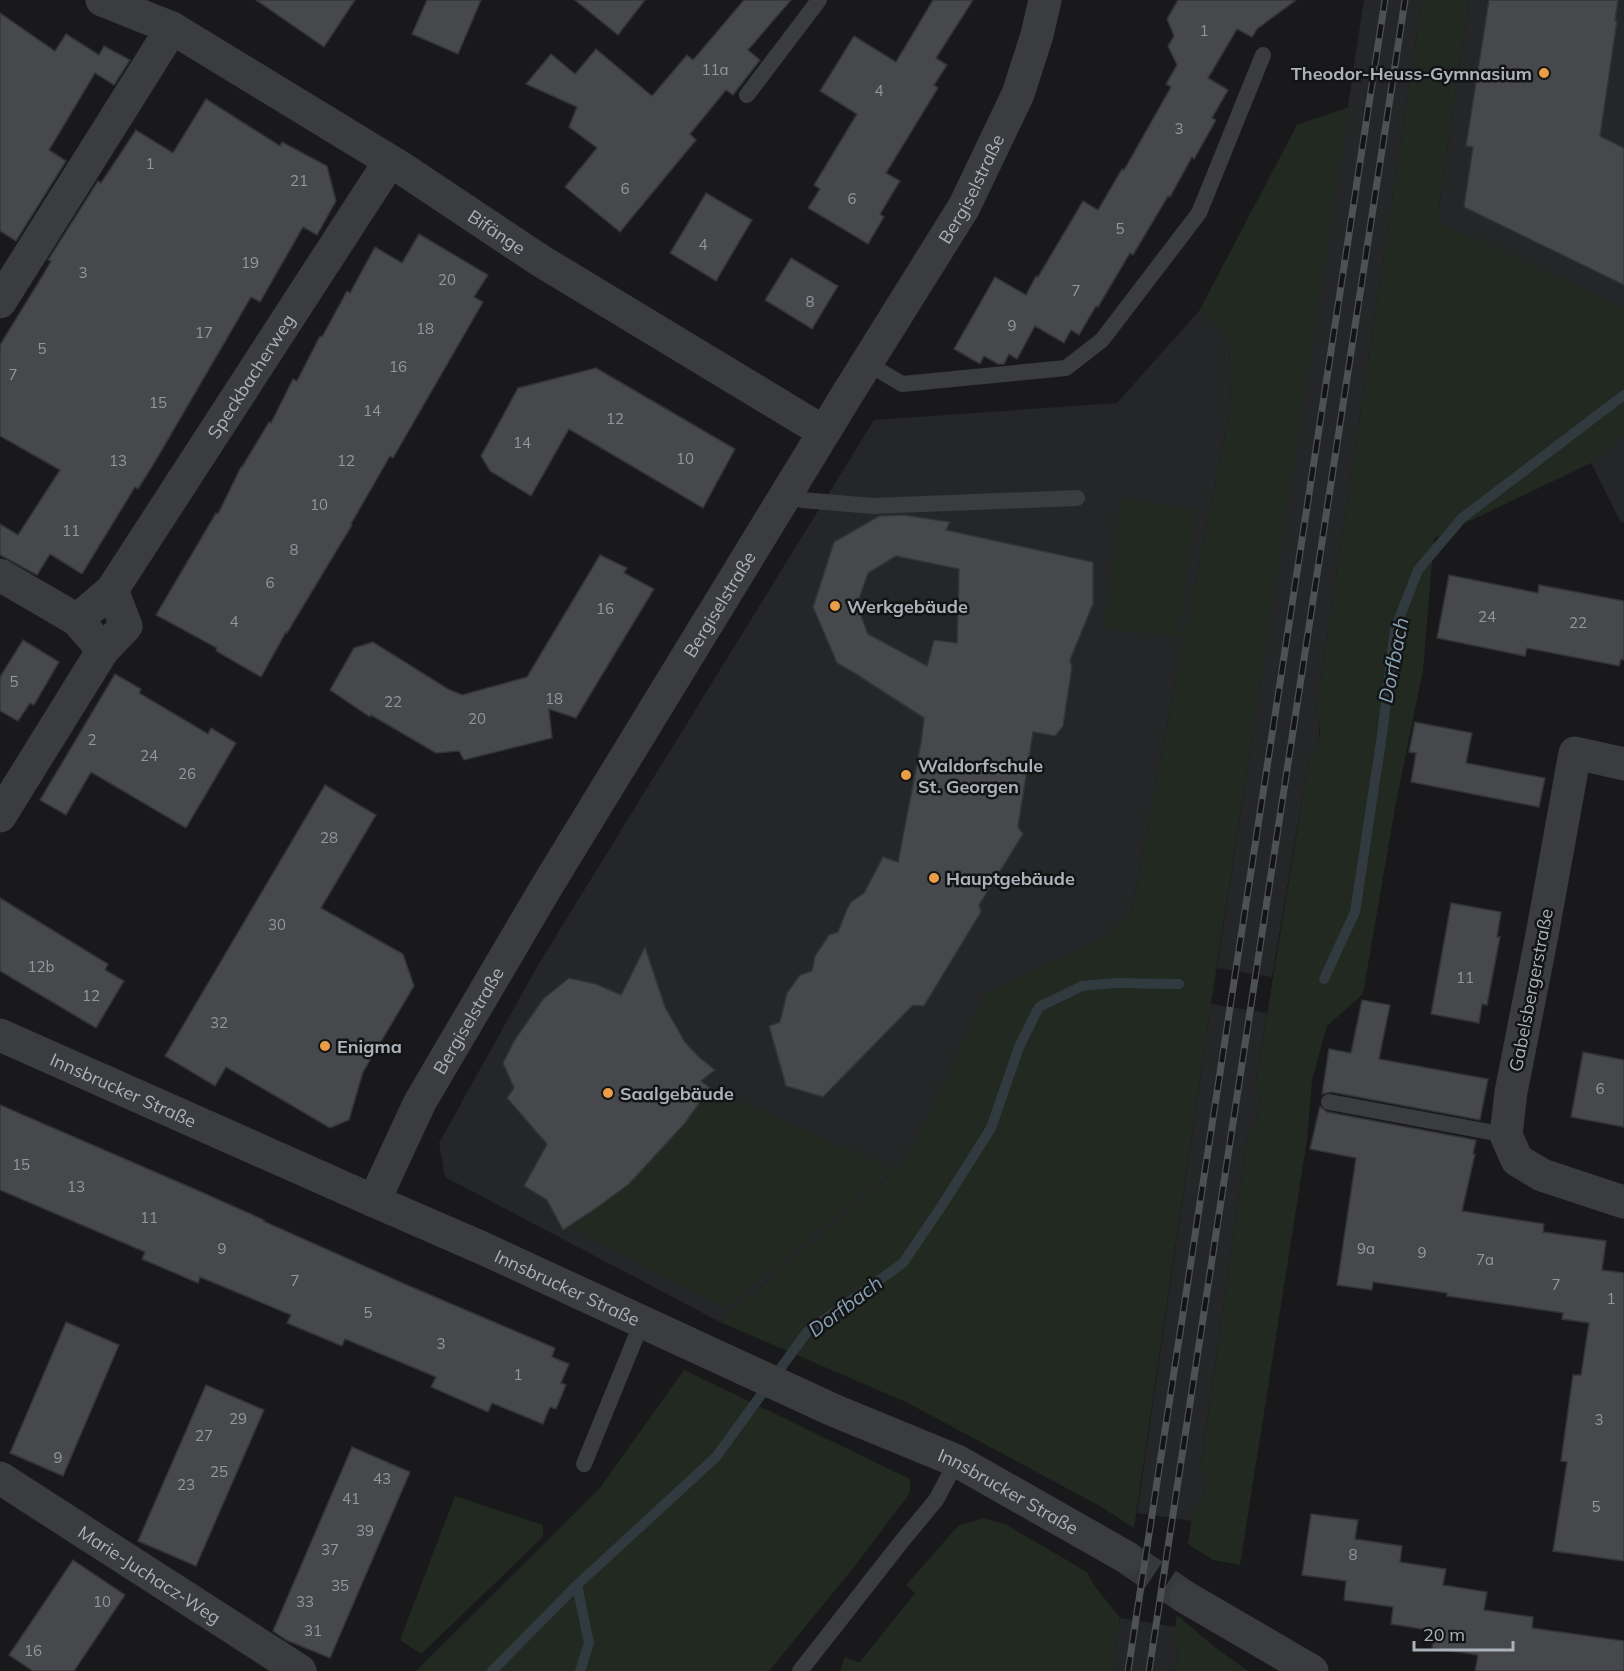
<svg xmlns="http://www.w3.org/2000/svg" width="1624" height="1671" font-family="Mulish,sans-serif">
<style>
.built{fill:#252628}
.green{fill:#212921}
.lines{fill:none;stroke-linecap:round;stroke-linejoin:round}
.stream{stroke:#303a3f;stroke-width:10}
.building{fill:#46484b;stroke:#333437;stroke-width:1.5;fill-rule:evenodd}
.minor-tunnel{stroke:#36383b;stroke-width:33;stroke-dasharray:33 16;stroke-linecap:butt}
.service{stroke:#3a3c40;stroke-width:16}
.minor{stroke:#3a3c40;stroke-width:33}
.rail-casing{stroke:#4d5055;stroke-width:7}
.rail{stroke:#141416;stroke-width:4.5;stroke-dasharray:14;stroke-linecap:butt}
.poi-dot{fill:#e99d44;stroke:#141416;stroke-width:2}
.labels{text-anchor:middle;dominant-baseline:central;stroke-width:5;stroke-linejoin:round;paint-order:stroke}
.number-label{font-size:15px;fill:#92989e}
.poi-label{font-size:18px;font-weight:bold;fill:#acb2ba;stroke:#141416;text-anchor:start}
.street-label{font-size:18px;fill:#acb2ba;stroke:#141416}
.water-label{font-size:20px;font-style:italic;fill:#86a3b3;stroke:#141416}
</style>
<rect width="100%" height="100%" fill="#19191b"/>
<g class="built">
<polygon points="1364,0 1422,0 1316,711 1320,722 1318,745 1309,758 1272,977 1217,968"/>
<polygon points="1469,0 1624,0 1624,308 1437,221"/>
<polygon points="1199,311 1229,337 1231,406 1183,641 1132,910 1106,937 986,993 915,1143 897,1169 720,1322 445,1177 439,1143 538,965 874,420 1117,403"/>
<polygon points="1624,436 1624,523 1620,521 1591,463"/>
<polygon points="1211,1004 1267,1013 1255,1088 1260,1098 1256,1123 1247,1137 1201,1465 1207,1477 1203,1500 1193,1512 1192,1521 1137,1513"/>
<polygon points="1120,1618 1176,1627 1174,1636 1178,1657 1174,1671 1112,1671"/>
</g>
<g class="green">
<path d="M1422 0H1469L1437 221 1624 308V436L1591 463 1434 538 1423 670 1395 808 1363 994 1327 1026 1312 1080 1307 1140 1240 1565 1213 1560 1188 1544 1193 1512 1203 1500 1207 1477 1201 1466 1247 1137 1256 1123 1260 1098 1255 1088 1309 758C1320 742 1324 730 1316 711Z"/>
<polygon points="1349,107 1211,1004 1134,1528 1098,1505 908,1403 720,1322 897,1169 915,1142 986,993 1106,937 1132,910 1183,641 1231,406 1229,337 1199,311 1297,125"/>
<polygon points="1121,499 1196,509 1179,638 1104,628"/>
<polygon points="710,1088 893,1169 725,1309 570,1226 629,1184 685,1123"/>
<polygon points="684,1370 910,1479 910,1493 855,1566 769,1671 416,1671 599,1489"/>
<polygon points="455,1496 543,1525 543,1537 421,1654 400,1640"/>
<polygon points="983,1518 1005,1524 1087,1572 1094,1585 1120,1618 1112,1671 840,1671 845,1657 859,1663 915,1593 906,1585 958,1526"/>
<polygon points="1177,1615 1217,1649 1248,1671 1174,1671 1178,1657 1174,1636"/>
</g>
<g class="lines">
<g class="stream">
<polyline points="1324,979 1355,912 1382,735 1395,629 1418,570 1462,518 1624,395"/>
<polyline points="577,1585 589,1643 580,1671"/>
<polyline points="492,1671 577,1585 716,1457 807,1332 903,1263 943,1204 991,1128 1019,1047 1039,1007 1082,986 1115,983 1179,984"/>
</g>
</g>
<g class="building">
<polygon points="256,0 355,0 324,47"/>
<polygon points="427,0 481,0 458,54 412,34"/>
<polygon points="575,0 645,0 618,35"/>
<polygon points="744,0 791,0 748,50 760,60 733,95 726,90 690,134 696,140 620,232 565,187 597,148 569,127 577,107 526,84 551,54 575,74 596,49 652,96 687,55 693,60"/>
<polygon points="933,0 973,0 936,58 947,65 934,85 938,88 886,173 900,181 880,214 884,217 868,244 808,208 820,189 814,185 857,114 820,91 854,36 896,62"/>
<polygon points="1178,0 1296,0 1257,29 1252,37 1237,29 1208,78 1228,90 1212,118 1216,120 1194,159 1192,157 1170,197 1168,196 1133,255 1130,253 1098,307 1096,306 1079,335 1071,330 1064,343 1035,326 1017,359 1009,354 1004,364 998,364 984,356 980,364 954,349 995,277 1026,295 1036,276 1038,277 1083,201 1098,210 1122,169 1124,170 1171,87 1166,84 1177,65 1168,46 1174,36 1167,19"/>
<polygon points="1489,0 1618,0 1615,21 1617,21 1600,136 1624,148 1624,285 1464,207 1473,147 1466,146"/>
<polygon points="0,13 55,51 66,34 99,55 104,46 130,60 114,85 95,73 49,150 66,161 16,241 0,231"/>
<polygon points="206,99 280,146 282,142 327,166 336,201 317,235 303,227 260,302 251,297 156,460 138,489 135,487 82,574 50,554 37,575 0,555 0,524 18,535 60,470 0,436 0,345 43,275 51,261 48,260 98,181 101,183 136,130 173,153"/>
<polygon points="706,193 752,220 716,281 670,253"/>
<polygon points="419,234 488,275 474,297 483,302 393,458 390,456 351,524 352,525 287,633 286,632 261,677 216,651 217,648 156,615 216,513 218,514 241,467 242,467 269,422 271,423 293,379 297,381 320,336 322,337 347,291 350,293 375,247 402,263"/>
<polygon points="791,258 838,286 812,329 765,300"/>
<polygon points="596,368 735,449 703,508 569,429 531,496 490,471 481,456 518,388"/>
<path d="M904 515 950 522 946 530 1093 562V604L1070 660 1072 667 1063 726 1055 736 1033 732 1018 827 1023 834 979 905 981 912 924 1006 913 1005 823 1097 786 1086 769 1026 780 1022 787 993 800 975 812 971 815 956 829 935 838 932 847 909 851 902 864 893 883 857 898 862 921 743 924 718 856 674 837 663 813 607 834 542 879 516ZM896 556 959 569 957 643 934 640 927 666 868 634 857 605 868 573Z"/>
<polygon points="600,555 627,568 624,573 654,589 576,718 549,709 552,738 464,760 459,751 436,753 371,715 370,717 330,690 354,648 373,642 448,689 462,695 527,677"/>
<polygon points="1449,575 1538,593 1539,585 1624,601 1624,660 1621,659 1619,666 1527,648 1525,656 1437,638"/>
<polygon points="23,640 59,662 34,705 30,703 18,721 0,711 0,677"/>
<polygon points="115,674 141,689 139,693 208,734 211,728 236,743 186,828 91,772 66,815 40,800"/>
<polygon points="1415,722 1472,733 1466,763 1545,778 1539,807 1411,782 1416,753 1409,752"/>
<polygon points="325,785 376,815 321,908 403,954 414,986 363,1072 349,1120 330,1128 226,1067 215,1086 165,1056"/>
<polygon points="0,898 108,964 105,970 124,981 96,1028 0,971"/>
<polygon points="1451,903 1501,912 1497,937 1500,937 1487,1005 1482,1004 1479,1023 1431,1014"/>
<polygon points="645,947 665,1007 685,1042 699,1057 715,1070 701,1081 710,1088 685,1123 629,1184 595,1209 563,1230 547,1200 524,1186 547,1144 507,1098 514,1088 503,1063 514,1041 543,999 569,978 596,984 621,995"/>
<polygon points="1362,1000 1390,1005 1379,1059 1488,1079 1480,1120 1331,1092 1322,1094 1329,1049 1351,1053"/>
<polygon points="1583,1052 1624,1060 1624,1127 1571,1117"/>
<polygon points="0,1105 199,1191 264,1220 263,1221 407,1285 555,1348 552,1357 569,1364 561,1383 566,1385 556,1409 550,1407 543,1424 492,1403 488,1412 431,1387 436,1377 345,1339 342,1346 287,1323 291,1315 200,1277 198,1283 142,1259 145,1252 0,1190"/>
<polygon points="1320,1106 1327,1112 1476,1140 1473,1154 1475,1154 1462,1211 1544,1224 1543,1232 1606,1241 1602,1270 1624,1273 1624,1561 1553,1551 1567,1462 1561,1461 1573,1375 1581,1375 1589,1323 1562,1319 1563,1313 1447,1296 1447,1293 1373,1282 1372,1290 1337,1285 1356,1158 1310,1149"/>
<polygon points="66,1322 119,1345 63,1476 10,1453"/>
<polygon points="206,1385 264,1410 196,1566 138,1541"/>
<polygon points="352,1447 410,1472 330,1658 286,1640 273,1631"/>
<polygon points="1311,1514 1358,1520 1355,1539 1402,1546 1400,1562 1446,1569 1443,1585 1487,1592 1484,1610 1533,1617 1532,1628 1624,1641 1624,1671 1475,1671 1478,1655 1432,1648 1435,1631 1391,1624 1393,1607 1344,1600 1346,1581 1302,1575"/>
<polygon points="73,1560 125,1595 74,1671 33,1671 9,1655"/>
</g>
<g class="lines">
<polyline class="minor-tunnel" points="1126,1557 1185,1597"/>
<g class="service">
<polyline points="747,95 819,0"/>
<polyline points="867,363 902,384 1066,368 1102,340 1199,213 1263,55"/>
<polyline points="787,492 802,500 873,506 1077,498"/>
<polyline points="1329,1102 1506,1135"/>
<polyline points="584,1464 642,1322"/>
<polyline points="800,1671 902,1541 936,1500 957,1461"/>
</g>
<g class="minor">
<path id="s1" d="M102 0 172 28 400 167 541 261 824 432"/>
<polyline points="0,302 172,28"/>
<polyline points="0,575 77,620"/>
<path id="s2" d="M112 590 390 161"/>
<polygon points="112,590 126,626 103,650 77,620"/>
<polyline points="1624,764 1575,753 1542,935 1511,1092 1506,1135 1517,1160 1542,1175 1624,1202"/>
<polyline points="0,816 103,650"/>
<path id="s3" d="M0 1035 374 1201 480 1247 833 1410 957 1461 1126 1557"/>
<path id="s4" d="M374 1201 420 1102 547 886 848 393 964 207 1018 94 1037 35 1045 0"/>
<path id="s5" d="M0 1478 300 1671"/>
<polyline points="1185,1597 1312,1671"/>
</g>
<defs>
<g id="rail">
<polyline points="1128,1671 1385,0"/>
<polyline points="1149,1671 1405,0"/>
</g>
</defs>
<use href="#rail" class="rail-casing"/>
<use href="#rail" class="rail"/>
</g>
<g class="poi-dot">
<circle cx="1544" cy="73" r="6"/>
<circle cx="835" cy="606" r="6"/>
<circle cx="906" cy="775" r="6"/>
<circle cx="934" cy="878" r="6"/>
<circle cx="325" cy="1046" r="6"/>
<circle cx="608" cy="1093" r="6"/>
</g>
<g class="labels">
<g class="number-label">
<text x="1204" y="30">1</text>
<text x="715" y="69">11a</text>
<text x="879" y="90">4</text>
<text x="1179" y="128">3</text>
<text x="150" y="163">1</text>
<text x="299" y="180">21</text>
<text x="625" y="188">6</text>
<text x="852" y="198">6</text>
<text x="1120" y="228">5</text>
<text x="703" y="244">4</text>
<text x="250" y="262">19</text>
<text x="83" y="272">3</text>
<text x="447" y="279">20</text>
<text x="1076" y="290">7</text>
<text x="810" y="301">8</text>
<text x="1012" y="325">9</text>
<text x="425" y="328">18</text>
<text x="204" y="332">17</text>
<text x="42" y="348">5</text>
<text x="398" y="366">16</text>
<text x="13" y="374">7</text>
<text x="158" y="402">15</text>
<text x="372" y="410">14</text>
<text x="615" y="418">12</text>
<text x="522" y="442">14</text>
<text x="685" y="458">10</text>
<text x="118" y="460">13</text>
<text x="346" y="460">12</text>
<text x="319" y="504">10</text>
<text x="71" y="530">11</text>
<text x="294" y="549">8</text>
<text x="270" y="582">6</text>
<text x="605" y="608">16</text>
<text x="1487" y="616">24</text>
<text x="234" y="621">4</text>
<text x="1578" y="622">22</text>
<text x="14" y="681">5</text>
<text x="554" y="698">18</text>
<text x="393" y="701">22</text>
<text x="477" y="718">20</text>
<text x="92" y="739">2</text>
<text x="149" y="755">24</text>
<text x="187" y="773">26</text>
<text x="329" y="837">28</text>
<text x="277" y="924">30</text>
<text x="41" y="966">12b</text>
<text x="1465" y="977">11</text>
<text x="91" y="995">12</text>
<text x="219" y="1022">32</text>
<text x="1600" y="1088">6</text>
<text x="21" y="1164">15</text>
<text x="76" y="1186">13</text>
<text x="149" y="1217">11</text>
<text x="222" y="1248">9</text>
<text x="1366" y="1248">9a</text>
<text x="1422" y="1252">9</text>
<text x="1485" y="1259">7a</text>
<text x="295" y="1280">7</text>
<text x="1556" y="1284">7</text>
<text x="1611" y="1298">1</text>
<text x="368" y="1312">5</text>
<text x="441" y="1343">3</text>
<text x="518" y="1374">1</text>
<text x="238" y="1418">29</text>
<text x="1599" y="1419">3</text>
<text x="204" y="1435">27</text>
<text x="58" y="1457">9</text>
<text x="219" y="1471">25</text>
<text x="382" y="1478">43</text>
<text x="186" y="1484">23</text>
<text x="351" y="1498">41</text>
<text x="1596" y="1506">5</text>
<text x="365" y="1530">39</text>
<text x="330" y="1549">37</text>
<text x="1353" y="1554">8</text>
<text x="340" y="1585">35</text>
<text x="102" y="1601">10</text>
<text x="305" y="1601">33</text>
<text x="313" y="1630">31</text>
<text x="33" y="1650">16</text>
</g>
<g class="poi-label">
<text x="1532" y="73" text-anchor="end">Theodor-Heuss-Gymnasium</text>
<text x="847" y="606">Werkgebäude</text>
<text x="918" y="765">Waldorfschule<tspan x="918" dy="21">St. Georgen</tspan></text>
<text x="946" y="878">Hauptgebäude</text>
<text x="337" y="1046">Enigma</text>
<text x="620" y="1093">Saalgebäude</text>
</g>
<g class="street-label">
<text stroke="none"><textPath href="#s4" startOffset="1176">Bergiselstraße</textPath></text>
<text stroke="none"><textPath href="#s1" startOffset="459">Bifänge</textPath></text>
<text stroke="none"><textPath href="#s2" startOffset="255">Speckbacherweg</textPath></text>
<text stroke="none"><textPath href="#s4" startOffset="690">Bergiselstraße</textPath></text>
<text transform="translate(1531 990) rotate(-79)">Gabelsbergerstraße</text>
<text stroke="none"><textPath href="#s4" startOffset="204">Bergiselstraße</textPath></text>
<text stroke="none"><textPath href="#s3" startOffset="135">Innsbrucker Straße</textPath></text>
<text stroke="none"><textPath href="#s3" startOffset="621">Innsbrucker Straße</textPath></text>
<text stroke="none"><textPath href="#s3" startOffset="1107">Innsbrucker Straße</textPath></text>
<text stroke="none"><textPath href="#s5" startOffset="178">Marie-Juchacz-Weg</textPath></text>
</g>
<g class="water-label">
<text transform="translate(1393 660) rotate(-79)">Dorfbach</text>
<text transform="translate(845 1306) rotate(-37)">Dorfbach</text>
</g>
</g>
<path d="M1414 1641v9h99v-9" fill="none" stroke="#acb2ba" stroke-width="3"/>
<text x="1423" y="1641" font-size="18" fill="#acb2ba" stroke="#141416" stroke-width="4.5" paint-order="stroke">20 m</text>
</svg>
